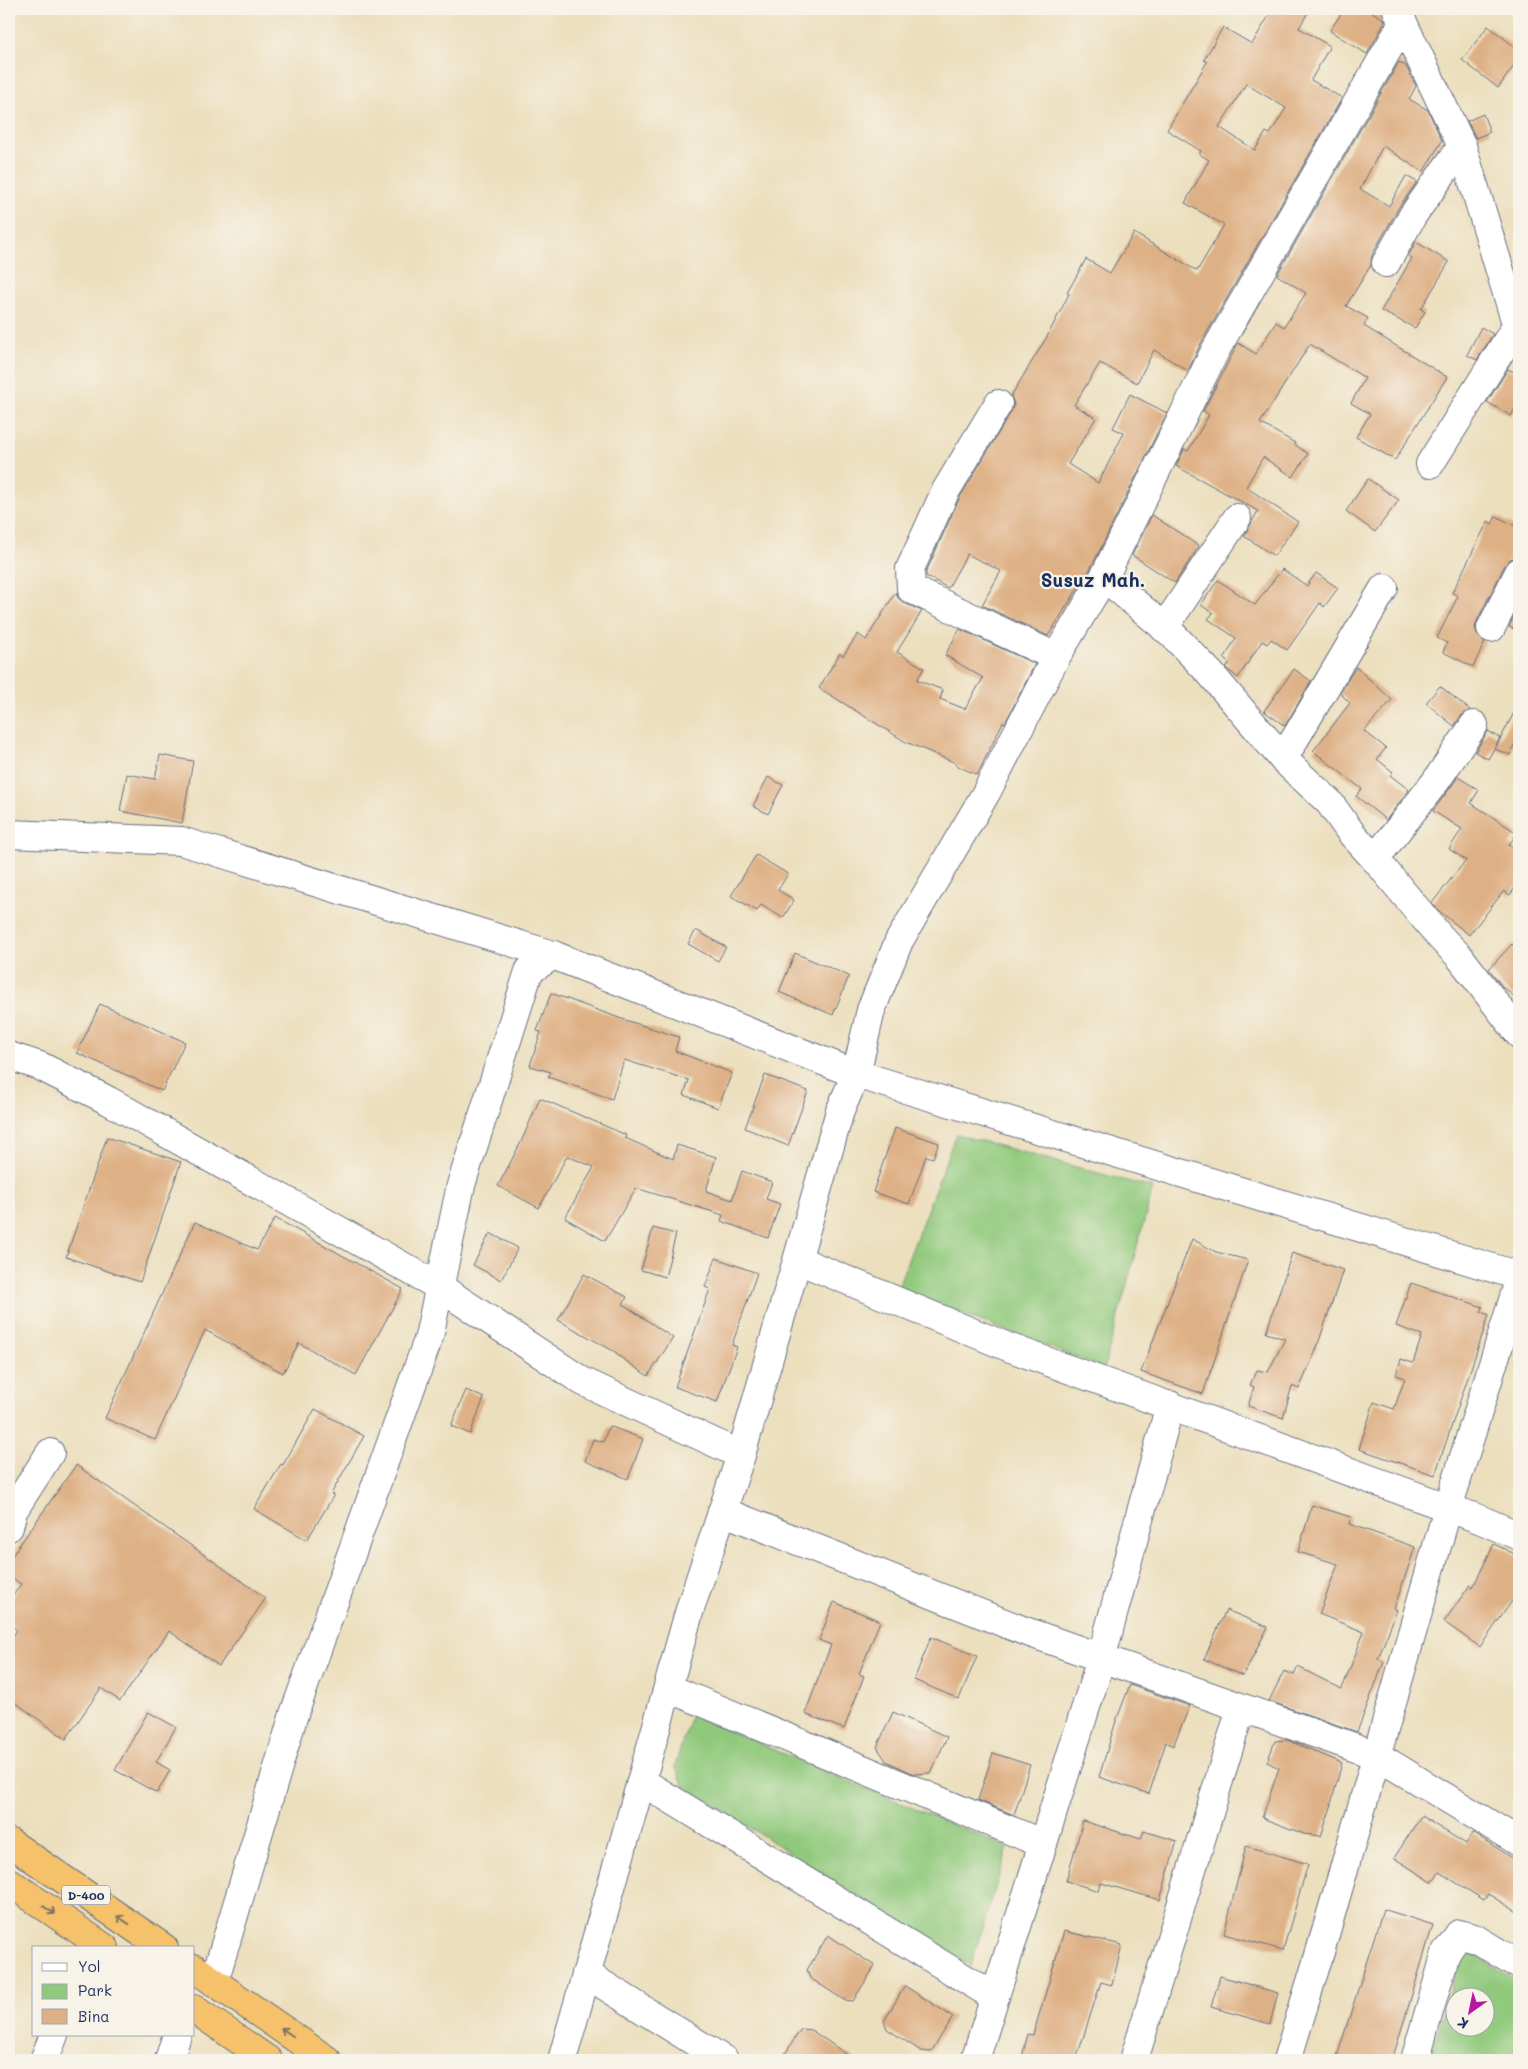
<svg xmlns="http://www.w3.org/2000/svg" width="1528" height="2069" font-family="Mali,sans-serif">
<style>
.green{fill:#90c97c;stroke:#567c6d;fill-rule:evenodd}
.building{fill:#deb085;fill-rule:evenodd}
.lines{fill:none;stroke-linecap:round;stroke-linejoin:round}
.minor-casing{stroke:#646d80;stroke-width:30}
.highway-casing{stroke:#646d80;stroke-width:30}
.minor{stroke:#fff;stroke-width:28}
.highway{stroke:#f5c16b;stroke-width:28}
.oneway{stroke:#7d7164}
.labels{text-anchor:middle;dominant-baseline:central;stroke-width:4.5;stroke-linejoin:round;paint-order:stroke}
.shield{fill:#f7f3e8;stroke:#5d6a87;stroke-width:1}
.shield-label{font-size:12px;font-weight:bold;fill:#1b2f5e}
.district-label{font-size:19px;font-weight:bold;fill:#1b2f5e;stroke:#f7f3e8}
</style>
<rect width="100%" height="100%" fill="#f7f3e8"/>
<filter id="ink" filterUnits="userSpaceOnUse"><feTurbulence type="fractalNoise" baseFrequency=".02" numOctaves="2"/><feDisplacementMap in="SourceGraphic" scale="10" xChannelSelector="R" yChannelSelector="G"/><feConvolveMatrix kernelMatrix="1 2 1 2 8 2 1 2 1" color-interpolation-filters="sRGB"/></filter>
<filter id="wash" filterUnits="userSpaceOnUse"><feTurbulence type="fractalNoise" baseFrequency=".0096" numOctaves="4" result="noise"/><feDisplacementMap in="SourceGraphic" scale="20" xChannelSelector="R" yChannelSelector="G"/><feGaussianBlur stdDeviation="1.12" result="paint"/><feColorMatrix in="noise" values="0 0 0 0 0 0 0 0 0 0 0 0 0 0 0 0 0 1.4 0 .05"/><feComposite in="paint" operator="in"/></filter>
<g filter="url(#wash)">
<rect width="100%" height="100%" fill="#ecdfbe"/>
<g class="green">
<polygon points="956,1134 1153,1188 1104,1368 897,1289"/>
<polygon points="691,1715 1008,1848 970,1967 684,1786 675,1766"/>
<path d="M1471 1951 1519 1982V2060H1430L1460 1956ZM1456 1996H1486V2026H1456Z"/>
</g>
<g id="blocks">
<g class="building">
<path d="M1273 9H1310L1299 28 1330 46 1311 80 1342 98 1201 343 1188 371 1154 350 1137 383 1100 363 1074 405 1096 418 1068 464 1098 483 1124 433 1113 428 1130 394 1167 413 1093 564 1048 636 982 605 1001 571 967 554 948 588 926 576V572L959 499 1011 412 1014 404 1011 396 1048 335 1069 294 1067 293 1086 259 1110 273 1134 233 1197 271 1224 225 1185 203 1209 160 1199 154 1201 151 1167 130 1207 62 1204 60 1223 27 1252 44ZM1246 84 1286 108 1270 134 1266 132 1255 150 1219 127Z"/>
<polygon points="1344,9 1367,9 1384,19 1385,22 1367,54 1330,31"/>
<polygon points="1488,26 1519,50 1519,59 1498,88 1462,60"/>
<polygon points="1399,62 1406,66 1416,86 1409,99 1428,110 1442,141 1423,172 1383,146 1360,189 1389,206 1406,176 1417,182 1399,207 1372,255 1371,265 1346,306 1368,318 1364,326 1447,377 1395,460 1356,437 1370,414 1351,403 1365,378 1310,344 1260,423 1295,443 1294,444 1308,454 1293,477 1263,457 1246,487 1298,522 1274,556 1244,536 1258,511 1176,466 1184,449 1188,451 1209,415 1203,411 1238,343 1256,354 1276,322 1284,327 1306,293 1277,275"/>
<polygon points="1483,114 1490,132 1476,138 1467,121"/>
<polygon points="1416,242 1449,262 1421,309 1425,312 1415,328 1381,311 1412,258 1408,256"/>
<polygon points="1481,327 1493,334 1477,360 1467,355"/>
<polygon points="1508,369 1519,375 1519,401 1511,416 1487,402"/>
<polygon points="1368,479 1399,500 1375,532 1346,511"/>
<polygon points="1152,515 1199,546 1175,583 1132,555"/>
<polygon points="1496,516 1519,528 1519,551 1516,557 1510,559 1505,565 1477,621 1475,628 1478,636 1485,642 1473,667 1443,652 1447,643 1437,638 1458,596 1452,593 1488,521 1492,524"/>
<polygon points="1282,569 1307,586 1316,573 1338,588 1324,607 1320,603 1287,650 1271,639 1267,644 1262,641 1238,678 1226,668 1229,664 1224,659 1236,638 1208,619 1213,613 1201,605 1218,580 1255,605"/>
<polygon points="896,592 898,598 904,603 922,611 897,652 924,668 917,680 943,690 940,699 965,709 983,678 945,655 960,629 1035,664 1005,723 1003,722 977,775 956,765 956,763 906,742 819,688 840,653 843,656 858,634 866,640"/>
<polygon points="1519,606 1519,631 1509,627"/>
<polygon points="1356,667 1392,700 1364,731 1386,748 1377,759 1393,772 1390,775 1409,790 1386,820 1356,796 1362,789 1313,751 1350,703 1340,693"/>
<polygon points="1294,669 1311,681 1285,726 1264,711"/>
<polygon points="1440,686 1470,710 1461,716 1454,726 1426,703"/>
<polygon points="1519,703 1519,745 1515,743 1510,755 1495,749"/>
<polygon points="1488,731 1500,738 1488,759 1475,752"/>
<polygon points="160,755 193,761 182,823 120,811 127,774 155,779"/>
<polygon points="768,777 783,785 768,814 753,806"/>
<polygon points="1458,777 1479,790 1471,803 1517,833 1509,845 1519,852 1519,882 1510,895 1504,891 1469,935 1438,910 1432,903 1466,860 1449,849 1462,829 1433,811"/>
<polygon points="756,855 788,874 778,890 794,900 783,918 761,905 757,911 731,896"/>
<polygon points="696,930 726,947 718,961 688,944"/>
<polygon points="1512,944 1519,951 1519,1001 1502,986 1489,969"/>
<polygon points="795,953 849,976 833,1015 779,992"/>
<polygon points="551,993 619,1018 679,1037 675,1051 732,1073 718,1108 684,1095 689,1080 624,1060 612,1099 548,1077 551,1072 530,1066 541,1032 537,1031"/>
<polygon points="100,1004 185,1042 162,1091 77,1053"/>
<polygon points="765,1075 808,1091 788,1146 745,1128"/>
<polygon points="540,1098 626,1135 625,1138 673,1159 677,1145 716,1157 706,1191 732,1200 742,1171 772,1182 766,1199 780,1204 768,1238 721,1221 723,1215 636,1188 605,1241 565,1218 594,1167 567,1156 539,1208 498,1186 521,1142"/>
<polygon points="895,1128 939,1143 933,1158 926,1156 909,1204 873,1192"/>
<polygon points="107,1137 181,1162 140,1282 66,1257"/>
<polygon points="275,1218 403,1289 356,1375 299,1343 283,1373 205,1330 155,1440 105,1418 195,1222 257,1250"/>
<polygon points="653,1228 676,1234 665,1277 641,1270"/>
<polygon points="490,1233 518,1248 501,1280 473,1265"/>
<polygon points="1192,1239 1216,1252 1248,1260 1203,1394 1141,1372"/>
<polygon points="1292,1253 1343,1270 1316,1350 1299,1389 1292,1386 1283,1418 1248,1406 1254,1387 1250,1385 1257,1370 1268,1372 1285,1339 1266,1333"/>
<polygon points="716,1258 757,1273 732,1345 737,1347 717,1402 675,1387 710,1289 705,1287"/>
<polygon points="584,1274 627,1297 623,1304 673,1338 648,1376 616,1354 617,1353 558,1320"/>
<polygon points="1411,1283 1483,1307 1481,1312 1489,1315 1435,1475 1359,1449 1374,1402 1394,1409 1405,1378 1396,1375 1401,1359 1413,1363 1422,1335 1396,1326"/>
<polygon points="466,1390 484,1398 470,1434 451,1426"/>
<polygon points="315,1409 364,1436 331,1494 334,1495 307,1540 254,1509 281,1464 283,1465"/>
<polygon points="609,1426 643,1439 628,1479 585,1461 593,1439 603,1442"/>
<polygon points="76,1465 266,1598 219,1666 169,1631 120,1701 101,1688 66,1739 9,1698 9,1642 17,1630 9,1624 9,1602 21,1584 9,1576 9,1560"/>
<polygon points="1312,1505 1351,1517 1349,1524 1415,1547 1394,1609 1397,1610 1378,1659 1384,1662 1357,1732 1269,1701 1284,1671 1294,1675 1298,1667 1342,1689 1364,1632 1319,1614 1338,1564 1298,1552"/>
<polygon points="1494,1544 1519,1556 1519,1591 1480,1647 1444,1622 1470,1585 1473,1587"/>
<polygon points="834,1602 880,1621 859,1674 864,1676 844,1729 805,1714 831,1645 819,1640"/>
<polygon points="1226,1610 1268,1627 1243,1676 1204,1659"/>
<polygon points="931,1637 977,1656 959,1699 914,1680"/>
<polygon points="1130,1685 1190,1706 1173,1746 1166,1742 1149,1794 1099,1777 1116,1721"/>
<polygon points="148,1712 176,1727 156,1762 170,1770 157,1793 115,1770"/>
<polygon points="893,1712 947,1737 931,1773 914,1774 886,1761 877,1747"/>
<polygon points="1287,1740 1342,1763 1331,1804 1332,1804 1321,1836 1304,1834 1262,1818 1279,1768 1267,1762 1275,1741"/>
<polygon points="993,1753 1030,1765 1014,1815 978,1800"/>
<polygon points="1421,1816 1466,1844 1473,1833 1519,1862 1519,1913 1488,1894 1484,1900 1439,1872 1432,1882 1394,1858"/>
<polygon points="1083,1821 1141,1839 1144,1831 1177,1841 1160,1900 1101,1883 1099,1891 1066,1881"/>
<polygon points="1246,1846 1308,1864 1283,1950 1224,1934"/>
<polygon points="1383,1909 1433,1925 1397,2044 1392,2060 1336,2060"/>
<polygon points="1064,1931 1122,1945 1112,1985 1101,1982 1076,2060 1021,2060 1028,2034 1033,2035"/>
<polygon points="828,1935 875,1966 853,2001 844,2000 810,1978 807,1970"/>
<polygon points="1220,1976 1278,1993 1270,2024 1211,2007"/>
<polygon points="905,1986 953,2017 931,2052 921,2051 887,2029 884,2021"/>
<polygon points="801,2029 811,2030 855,2060 781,2060"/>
</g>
</g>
</g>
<g filter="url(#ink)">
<use href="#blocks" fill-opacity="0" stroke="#646d80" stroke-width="1"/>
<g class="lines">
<defs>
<g id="minor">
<polyline points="1397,10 1462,146 1519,333"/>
<polyline points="1386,263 1413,215 1462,146"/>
<polyline points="998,404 945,492 910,569 911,589 1056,657"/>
<polyline points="1430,464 1517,325"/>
<polyline points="1104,577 1171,633 1210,673 1283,759 1329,802 1352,834 1375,859 1441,938 1459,956 1519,1034"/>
<polyline points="1164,628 1237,518"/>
<polyline points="1491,628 1519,572"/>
<polyline points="1283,759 1384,588"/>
<polyline points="9,834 181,841 553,955"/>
<polyline points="1375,859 1436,781 1474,725"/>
<polyline points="9,1056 40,1066 109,1101 438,1286 582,1381 741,1455"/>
<polyline points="798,1260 1008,1347 1479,1519 1519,1536"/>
<polyline points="722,1511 1022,1630 1376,1755 1519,1842"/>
<polyline points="9,1527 13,1511 50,1453"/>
<polyline points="668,1688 1043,1844"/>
<polyline points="641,1781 995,1997"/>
<polyline points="586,1974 724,2060"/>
<polyline points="214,1982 294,1714 429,1337 461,1185 529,971 553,955 856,1074 1519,1276"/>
<polyline points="44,2060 54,2035"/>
<polyline points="169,2060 177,2035"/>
<polyline points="562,2060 690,1609 741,1455 840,1111 856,1074 871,1010 899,941 986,793 1056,657 1104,577 1215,351 1403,23"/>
<polyline points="975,2060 1101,1659 1170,1405"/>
<polyline points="1134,2060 1241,1708"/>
<polyline points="1287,2060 1320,1952 1448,1508 1519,1281"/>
<polyline points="1415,2060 1446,1953 1459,1934 1476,1939 1519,1965"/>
</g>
<g id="highway">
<polyline points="9,1842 164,1948"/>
<polyline points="9,1882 105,1948"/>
<polyline points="194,1968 327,2060"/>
<polyline points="194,2009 268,2060"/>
</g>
</defs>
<use href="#minor" class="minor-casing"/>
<use href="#highway" class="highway-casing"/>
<use href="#minor" class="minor"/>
<use href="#highway" class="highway"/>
</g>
<defs><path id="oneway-shaft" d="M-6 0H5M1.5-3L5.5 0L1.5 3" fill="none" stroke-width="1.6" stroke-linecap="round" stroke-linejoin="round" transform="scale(1.25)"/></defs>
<g class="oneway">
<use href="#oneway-shaft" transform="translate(49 1910) rotate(34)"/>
<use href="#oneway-shaft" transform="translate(123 1920) rotate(-146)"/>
<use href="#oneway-shaft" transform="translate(287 2032) rotate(-145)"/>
</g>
</g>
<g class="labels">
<rect class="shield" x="62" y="1885.5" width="48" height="19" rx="4"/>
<g class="shield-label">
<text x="86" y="1895">D-400</text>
</g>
<g class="district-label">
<text x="1093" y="579">Susuz Mah.</text>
</g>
</g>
<rect width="1528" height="2069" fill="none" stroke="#f7f3e8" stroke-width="30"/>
<rect x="32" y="1946" width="162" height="90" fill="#f7f3e8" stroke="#9fa5b1"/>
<rect x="42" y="1963" width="25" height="8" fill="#ffffff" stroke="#9fa5b1"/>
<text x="78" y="1972" font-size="15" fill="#1b2f5e">Yol</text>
<rect x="42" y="1984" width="25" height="15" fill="#90c97c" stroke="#9fa5b1"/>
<text x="78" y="1996" font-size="15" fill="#1b2f5e">Park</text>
<rect x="42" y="2009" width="25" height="15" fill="#deb085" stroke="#9fa5b1"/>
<text x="78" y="2022" font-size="15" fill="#1b2f5e">Bina</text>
<g transform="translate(1470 2012) rotate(213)"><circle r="24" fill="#f7f3e8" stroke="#9fa5b1"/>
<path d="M0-4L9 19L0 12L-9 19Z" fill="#b5179e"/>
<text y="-8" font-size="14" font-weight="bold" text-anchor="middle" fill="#1b2f5e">K</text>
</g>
</svg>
